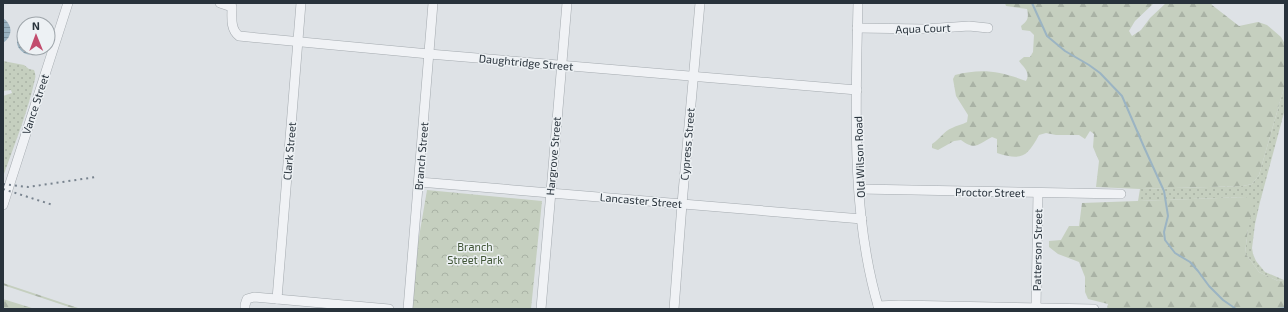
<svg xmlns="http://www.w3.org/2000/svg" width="1288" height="312" font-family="'Exo 2',sans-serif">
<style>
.grass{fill:url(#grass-dots)}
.forest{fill:url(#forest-firs)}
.park{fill:url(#park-crowns)}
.water{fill:url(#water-rules)}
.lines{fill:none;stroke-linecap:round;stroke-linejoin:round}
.stream{stroke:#9bb4c3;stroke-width:2}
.minor-casing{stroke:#a4aaaf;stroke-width:10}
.minor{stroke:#f0f2f5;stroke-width:9}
.rail{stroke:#78838e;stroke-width:2;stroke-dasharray:2 4;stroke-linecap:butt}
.labels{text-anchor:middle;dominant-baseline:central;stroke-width:3;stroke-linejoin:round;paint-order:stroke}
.street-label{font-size:11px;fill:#28323b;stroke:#edf1f4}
.park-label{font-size:11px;fill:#415637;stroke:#edf1f4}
</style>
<defs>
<pattern id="grass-dots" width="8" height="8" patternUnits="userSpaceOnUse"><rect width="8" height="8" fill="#c5cfbf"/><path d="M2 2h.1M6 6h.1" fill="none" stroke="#a9b2a5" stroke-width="1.8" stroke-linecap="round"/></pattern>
<pattern id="forest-firs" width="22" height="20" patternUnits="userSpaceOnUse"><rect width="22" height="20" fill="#c5cfbf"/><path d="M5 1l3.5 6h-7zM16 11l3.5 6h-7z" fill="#a9b2a5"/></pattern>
<pattern id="park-crowns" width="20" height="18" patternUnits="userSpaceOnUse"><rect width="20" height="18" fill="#c5cfbf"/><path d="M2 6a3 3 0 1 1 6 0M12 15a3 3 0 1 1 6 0" fill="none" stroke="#a9b2a5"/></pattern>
<pattern id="water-rules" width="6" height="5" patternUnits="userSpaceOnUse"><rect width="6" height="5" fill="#9bb4c3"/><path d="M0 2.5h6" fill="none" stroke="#7e93a0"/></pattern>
</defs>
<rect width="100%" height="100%" fill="#dee2e6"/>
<g class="grass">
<path d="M3 61 24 65 29 69 34 70C35 73 36 76 35 79 28 111 15 143 4 174H3V96L12 93 11 90 3 91Z"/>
<polygon points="1285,84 1285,109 1260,202 1255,224 1252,248 1253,254 1256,261 1265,272 1284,280 1278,281 1259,272 1245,253 1248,229 1246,197 1138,201 1140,189 1243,186 1252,184 1259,175"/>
</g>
<g class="forest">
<path d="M1005 3H1154L1135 21 1129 31 1132 36 1141 30 1150 18 1166 3H1211L1212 5 1239 26 1258 22 1267 25 1281 37 1285 44V84L1259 175 1252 184 1243 186 1140 189 1096 187 1099 161 1093 147 1094 134 1090 131 1085 139 1079 135H1056L1046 133 1039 135C1027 157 1022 161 997 153V139L992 137C978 144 976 151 961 140L954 141 938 150 932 148V144C940 139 944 131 952 128 957 125 962 125 967 122L968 115 956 96 953 79 955 75C982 68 1000 71 1026 81 1031 72 1023 67 1019 61L1024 57H1030L1033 52 1034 35 1030 31 1022 30 1021 26C1028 21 1029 17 1027 9L1006 6Z"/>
<polygon points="1246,197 1254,203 1248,229 1245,253 1259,272 1278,281 1285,280 1285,309 1107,309 1108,304 1088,299 1085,292 1085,277 1079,262 1058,254 1049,247 1049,241 1061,240 1069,226 1079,226 1082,203"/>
<polygon points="3,283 81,309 75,309 3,285"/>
<polygon points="3,299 35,309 3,309"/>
</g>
<polygon class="park" points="427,190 542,201 531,309 411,309 412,278"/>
<g class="water">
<path d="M3 18C13 25 13 36 3 43Z"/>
<path d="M24 30V48H42C29 66 5 43 24 30Z"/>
</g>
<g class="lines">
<g class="stream">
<polyline points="1032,3 1047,36 1065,51 1089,65 1100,73 1122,96 1144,147 1164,191 1168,216 1164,232 1165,240 1175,253 1190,262 1198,271 1209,286 1223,300 1236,309"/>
<polyline points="1277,309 1285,308"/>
</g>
<defs>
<g id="minor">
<path d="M220 3 232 7C232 17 230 29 239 36L429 54 857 90"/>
<path d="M858 3C856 102 850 213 879 309"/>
<polyline points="857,28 925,29 969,26 988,28"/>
<polyline points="419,182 862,219"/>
<polyline points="859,189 1121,194"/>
<polyline points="3,205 68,3"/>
<polyline points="277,299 301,3"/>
<polyline points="878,306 899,305 1094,309"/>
<polyline points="1036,308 1038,193"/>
<polyline points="245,309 245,305 247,299 254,297 389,309"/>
<polyline points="408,309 433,3"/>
<polyline points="541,309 567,3"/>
<polyline points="674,309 682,204 700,3"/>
</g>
</defs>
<use href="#minor" class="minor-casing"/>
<use href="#minor" class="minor"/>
<g class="rail">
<polyline points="3,184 28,187 96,177"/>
<polyline points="3,189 53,205"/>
</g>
</g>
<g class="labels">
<g class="street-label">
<text transform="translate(923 28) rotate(-2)">Aqua Court</text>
<text transform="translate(526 62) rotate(5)">Daughtridge Street</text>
<text transform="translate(35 104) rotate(-72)">Vance Street</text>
<text transform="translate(687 144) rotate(-85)">Cypress Street</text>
<text transform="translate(289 151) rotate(-85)">Clark Street</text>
<text transform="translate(421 156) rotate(-85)">Branch Street</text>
<text transform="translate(553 156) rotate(-85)">Hargrove Street</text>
<text transform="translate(859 157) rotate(-92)">Old Wilson Road</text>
<text transform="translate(990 192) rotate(1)">Proctor Street</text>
<text transform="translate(641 200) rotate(5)">Lancaster Street</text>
<text transform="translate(1037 250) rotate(-89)">Patterson Street</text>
</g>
<g class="park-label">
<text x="475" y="246">Branch<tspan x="475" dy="13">Street Park</tspan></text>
</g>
</g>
<rect width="1288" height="312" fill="none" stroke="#28323b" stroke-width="8"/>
<g transform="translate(36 36) rotate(359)"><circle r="19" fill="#edf1f4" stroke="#9ea5aa"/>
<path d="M0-3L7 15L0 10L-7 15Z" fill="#c24c6d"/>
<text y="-6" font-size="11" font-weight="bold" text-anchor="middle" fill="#28323b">N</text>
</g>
</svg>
